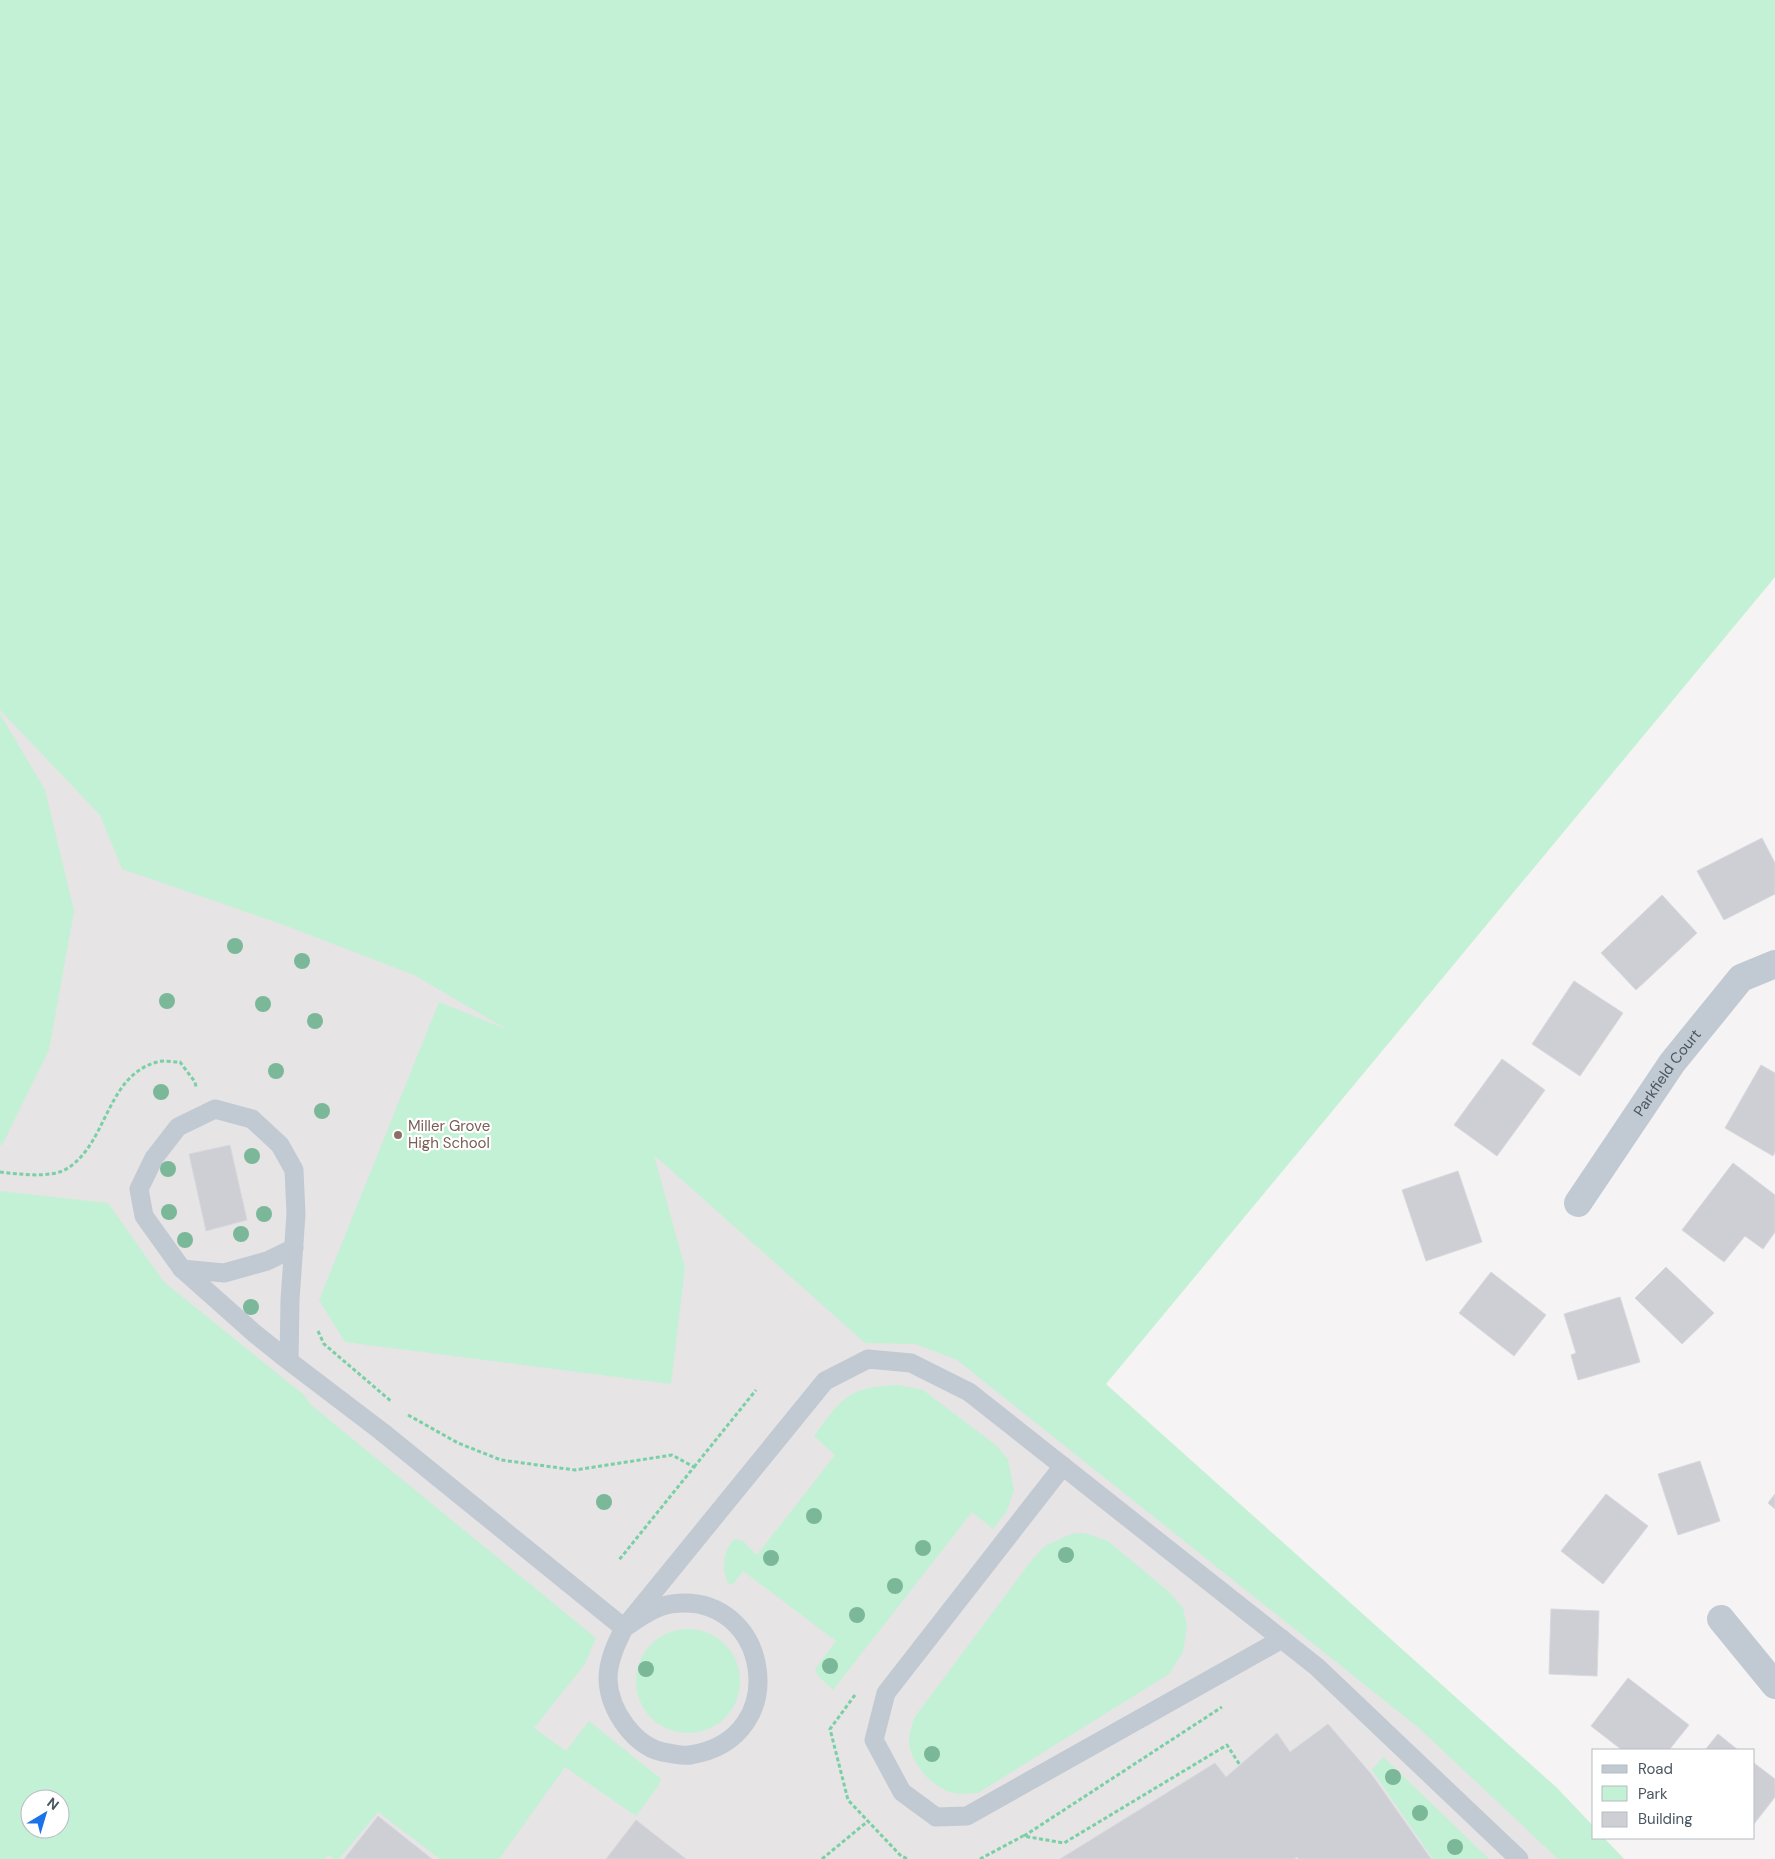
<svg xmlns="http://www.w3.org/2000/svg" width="1775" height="1859" font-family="'DM Sans',sans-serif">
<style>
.education{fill:#e6e4e5;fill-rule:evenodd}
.green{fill:#c3f1d5;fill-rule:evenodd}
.building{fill:#cdcfd5;stroke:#d7d9de}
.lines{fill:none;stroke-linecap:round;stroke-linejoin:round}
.path{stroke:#7ad0a6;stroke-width:3;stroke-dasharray:4 2.5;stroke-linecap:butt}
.lane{stroke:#c1cad2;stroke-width:19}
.street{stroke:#c1cad2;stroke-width:28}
.tree{fill:#7bb799}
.education-dot{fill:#8d6e63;stroke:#fff;stroke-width:2}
.labels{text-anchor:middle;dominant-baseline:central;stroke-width:4.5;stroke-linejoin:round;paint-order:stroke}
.street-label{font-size:15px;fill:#4a5661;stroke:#fff}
.education-label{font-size:15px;fill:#785e54;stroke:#fff;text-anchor:start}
</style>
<rect width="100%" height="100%" fill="#f5f3f3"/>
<path class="education" d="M0 497 1556 1787 1594 1827V1838H1604L1624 1859H0ZM30 1799H60V1829H30Z"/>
<g class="green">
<polygon points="0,0 1775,0 1775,577 1106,1384 1556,1787 1594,1827 1594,1838 1604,1838 1624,1859 1558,1859 1419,1728 957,1360 916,1344 865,1343 654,1155 685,1268 671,1384 345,1342 319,1300 439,1002 508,1030 414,975 284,925 122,869 100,815 0,710"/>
<polygon points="0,714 45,790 74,911 49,1050 2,1145 0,1145"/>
<path d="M0 1191 108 1203 164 1282 304 1395 311 1405 596 1638 585 1664 534 1728 566 1751 589 1721 661 1779 659 1785 636 1816 565 1767 499 1859H440L378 1812 339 1859H334L328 1855 325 1859H0ZM30 1799H60V1829H30Z"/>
<path d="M899 1385 923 1390 997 1446 1008 1460 1014 1490 1007 1511 993 1529 972 1512 833 1690 818 1676 815 1669 836 1641 743 1571 734 1583 730 1585C720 1573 723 1548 735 1539L743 1541 757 1555 835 1455 814 1436C843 1397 848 1387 899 1385Z"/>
<path d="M1084 1533 1108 1541 1169 1592 1183 1608 1187 1626 1183 1652 1169 1674 978 1793C970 1793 961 1795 954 1793 933 1789 909 1762 909 1741 909 1733 912 1725 914 1718L1031 1561 1045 1546 1071 1534Z"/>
<circle cx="688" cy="1681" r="52"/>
<polygon points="1383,1757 1489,1859 1433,1859 1372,1770"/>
</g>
<g class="building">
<polygon points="1762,838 1775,863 1775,894 1724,920 1697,871"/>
<polygon points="1662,895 1697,933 1636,990 1601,953"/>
<polygon points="1574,981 1623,1013 1580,1076 1532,1044"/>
<polygon points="1502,1059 1545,1090 1497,1156 1454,1125"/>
<polygon points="1761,1065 1775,1073 1775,1152 1773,1156 1725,1128"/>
<polygon points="230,1145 247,1220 206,1231 189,1154"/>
<polygon points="1733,1163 1775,1195 1775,1232 1763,1249 1745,1236 1724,1262 1682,1230"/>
<polygon points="1458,1171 1482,1242 1426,1261 1402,1190"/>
<polygon points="1666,1267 1714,1313 1682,1344 1635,1298"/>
<polygon points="1491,1272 1546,1315 1514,1356 1459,1313"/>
<polygon points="1620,1297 1640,1362 1578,1380 1571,1355 1576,1353 1564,1314"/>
<polygon points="1700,1461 1720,1521 1678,1535 1658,1474"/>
<polygon points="1606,1494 1648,1526 1603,1584 1561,1551"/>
<polygon points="1775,1494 1775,1509 1768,1503"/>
<polygon points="1551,1609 1599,1611 1597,1676 1549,1674"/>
<polygon points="1628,1678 1689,1725 1669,1750 1622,1750 1591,1726"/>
<polygon points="1328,1724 1372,1775 1431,1859 1299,1859 1297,1857 1294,1859 1060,1859 1215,1763 1226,1777 1277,1733 1290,1752"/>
<polygon points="1718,1734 1738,1750 1705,1750"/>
<polygon points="1754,1763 1775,1779 1775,1797 1754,1824"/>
<polygon points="378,1816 432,1859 344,1859"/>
<polygon points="636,1820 686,1859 606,1859"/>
</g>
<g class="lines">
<g class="path">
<path d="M0 1172C19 1174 51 1179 68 1168 108 1142 106 1076 157 1062 163 1060 173 1062 180 1062L195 1082 196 1087"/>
<polyline points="318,1331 324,1344 392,1402"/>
<polyline points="408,1415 458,1443 501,1460 575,1470 672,1455 694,1467 619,1560"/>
<polyline points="694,1467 756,1390"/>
<polyline points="855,1695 830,1729 848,1800 901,1856 908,1859"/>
<polyline points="1024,1836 1222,1707"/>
<polyline points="822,1859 868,1821"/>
<polyline points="980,1859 1023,1836 1064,1843 1227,1745 1240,1765"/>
</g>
<g class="lane">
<polyline points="182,1269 224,1273 267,1261 294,1248"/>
<polyline points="289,1361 254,1333 182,1269 144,1216 139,1189 154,1158 178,1127 215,1109 252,1119 280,1145 294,1170 296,1214 290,1300 289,1361 381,1431 624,1628"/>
<polyline points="1063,1466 886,1693 874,1740 902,1792 936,1817 967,1816 1282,1639"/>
<path d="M624 1628C638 1619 653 1607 671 1604 769 1589 796 1739 690 1755 683 1756 675 1754 668 1753 635 1749 609 1710 608 1679 608 1661 616 1644 624 1628L825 1381 868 1359 911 1363 969 1392 1317 1667 1519 1859"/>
</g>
<g class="street">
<path id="s1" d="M1578 1203 1672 1063 1741 978 1775 964"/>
<polyline points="1721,1619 1775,1685"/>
</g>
</g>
<g class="tree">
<circle cx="235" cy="946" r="8"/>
<circle cx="302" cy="961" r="8"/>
<circle cx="167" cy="1001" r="8"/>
<circle cx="263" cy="1004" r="8"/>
<circle cx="315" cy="1021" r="8"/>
<circle cx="276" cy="1071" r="8"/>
<circle cx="161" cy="1092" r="8"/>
<circle cx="322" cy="1111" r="8"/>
<circle cx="252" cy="1156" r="8"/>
<circle cx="168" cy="1169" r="8"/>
<circle cx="169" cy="1212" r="8"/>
<circle cx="264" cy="1214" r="8"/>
<circle cx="241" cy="1234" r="8"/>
<circle cx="185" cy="1240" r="8"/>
<circle cx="251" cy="1307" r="8"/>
<circle cx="604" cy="1502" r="8"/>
<circle cx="814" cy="1516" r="8"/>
<circle cx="923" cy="1548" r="8"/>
<circle cx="1066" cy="1555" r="8"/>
<circle cx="771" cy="1558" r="8"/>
<circle cx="895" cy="1586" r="8"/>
<circle cx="857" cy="1615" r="8"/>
<circle cx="830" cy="1666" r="8"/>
<circle cx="646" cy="1669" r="8"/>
<circle cx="932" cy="1754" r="8"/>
<circle cx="1393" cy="1777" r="8"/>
<circle cx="1420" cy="1813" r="8"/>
<circle cx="1455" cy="1847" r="8"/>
</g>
<circle class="education-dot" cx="398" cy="1135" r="5"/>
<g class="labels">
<g class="street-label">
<text stroke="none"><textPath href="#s1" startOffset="158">Parkfield Court</textPath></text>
</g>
<g class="education-label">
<text x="408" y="1126">Miller Grove<tspan x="408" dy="17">High School</tspan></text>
</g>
</g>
<rect x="1592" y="1749" width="162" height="90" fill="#ffffff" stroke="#b7bbc0"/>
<rect x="1602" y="1765" width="25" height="8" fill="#c1cad2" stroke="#b7bbc0"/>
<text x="1638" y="1774" font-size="15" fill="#4a5661">Road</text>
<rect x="1602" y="1786" width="25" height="15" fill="#c3f1d5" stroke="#b7bbc0"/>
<text x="1638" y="1799" font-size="15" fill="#4a5661">Park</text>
<rect x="1602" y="1812" width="25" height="15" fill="#cdcfd5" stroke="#b7bbc0"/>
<text x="1638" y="1824" font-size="15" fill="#4a5661">Building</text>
<g transform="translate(45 1814) rotate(38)"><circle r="24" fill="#ffffff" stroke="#b7bbc0"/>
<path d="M0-4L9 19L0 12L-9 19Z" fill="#1a73e8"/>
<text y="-8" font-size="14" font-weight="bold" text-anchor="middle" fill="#4a5661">N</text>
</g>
</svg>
